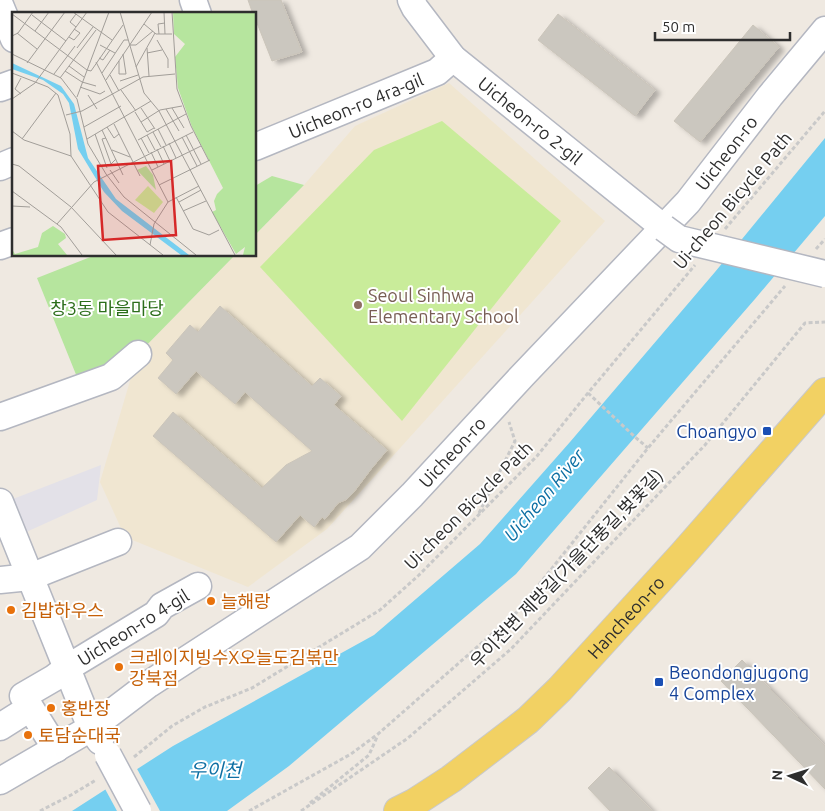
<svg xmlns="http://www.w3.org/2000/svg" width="825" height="811" font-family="Ubuntu,'Noto Sans KR',sans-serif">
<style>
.industrial{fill:#e3e1e8}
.education{fill:#f0e6d1}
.green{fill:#b6e59e}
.pitch{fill:#c9ec9a}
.water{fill:#75cff0}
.pier{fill:#efe9e1}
.building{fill:#cbc7bf;stroke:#cbc5ba;filter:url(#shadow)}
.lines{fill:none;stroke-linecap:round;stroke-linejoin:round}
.minor-casing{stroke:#b4b7c1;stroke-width:29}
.major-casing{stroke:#c9c9c9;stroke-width:30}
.path{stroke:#c9c9c9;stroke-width:3;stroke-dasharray:4 2.5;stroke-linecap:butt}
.minor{stroke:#fff;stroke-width:26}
.major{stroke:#f2d163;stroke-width:28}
.minor-bridge-casing{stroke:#b4b7c1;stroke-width:29;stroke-linecap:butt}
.minor-bridge{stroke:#fff;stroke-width:26}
.education-dot{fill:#8d6e63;stroke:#fff;stroke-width:2}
.transit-dot{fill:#1a4fb4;stroke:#fff;stroke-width:2}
.food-dot{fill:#e8710a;stroke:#fff;stroke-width:2}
.labels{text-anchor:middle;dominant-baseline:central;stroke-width:4;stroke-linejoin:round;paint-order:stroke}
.street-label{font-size:18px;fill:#2e2e2e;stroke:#fff}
.education-label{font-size:18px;fill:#785e54;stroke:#fff;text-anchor:start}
.park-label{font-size:18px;fill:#2c6e1b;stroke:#fff}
.transit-label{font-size:18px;fill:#164399;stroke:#fff;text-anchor:end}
.food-label{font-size:18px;fill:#c56008;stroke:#fff;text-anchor:start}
.water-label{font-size:19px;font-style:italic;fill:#0d6fa3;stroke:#fff}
.inset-road{fill:none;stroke:#a29e99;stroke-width:1}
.view{fill:#d62828;fill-opacity:0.15;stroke:#d62828;stroke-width:2.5}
.inset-edge{fill:none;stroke:#2e2e2e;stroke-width:2.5}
</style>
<defs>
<filter id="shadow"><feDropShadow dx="5.5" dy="3" stdDeviation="2.5" flood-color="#0004"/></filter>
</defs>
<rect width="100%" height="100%" fill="#efe9e1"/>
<polygon class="industrial" points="101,465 97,500 24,533 13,499"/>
<polygon class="education" points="449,83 605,221 327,529 248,587 125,537 100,482 138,354 235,255 255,255 255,235 304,185 355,126"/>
<g class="green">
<polygon points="272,176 304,185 255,235 255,186"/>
<polygon points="93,255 235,255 138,354 77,377 37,278 93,256"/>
</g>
<polygon class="pitch" points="442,121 561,221 402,421 260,267 374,150"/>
<polygon class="water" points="825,138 825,216 755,299 516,574 289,766 227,811 72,811 173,746 374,635 480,544 570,442 715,272"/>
<polygon class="pier" points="136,767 160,811 117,811 104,787"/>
<g class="building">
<polygon points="248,0 281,0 302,52 272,61 255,18 255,14 253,14"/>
<polygon points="558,14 655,90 635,116 538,40"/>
<polygon points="753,25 779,47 700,142 674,121"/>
<polygon points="220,306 312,386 320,378 341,396 334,405 387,450 371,469 353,493 347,499 338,503 325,519 322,517 314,527 300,515 276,542 153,436 173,412 262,488 286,465 312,451 245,392 235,404 196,371 176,394 158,378 173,360 166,353 190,325 198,332"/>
<polygon points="742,660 825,746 825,789 721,681"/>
<polygon points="609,767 652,811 610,811 588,788"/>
</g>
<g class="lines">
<defs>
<g id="minor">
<polyline points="193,0 198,14"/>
<path id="s1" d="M411 0 415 8 453 58 664 228"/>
<polyline points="0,5 14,39"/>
<polyline points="0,88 14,83"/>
<path id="s2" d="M255 147 437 72 453 58"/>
<polyline points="0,167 14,161"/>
<polyline points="0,246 14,241"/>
<polyline points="0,417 111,377 138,354"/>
<polyline points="0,502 91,728 100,741"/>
<polyline points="0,580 30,577 118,542"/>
<polyline points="0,727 30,708"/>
<polyline points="56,749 23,696 54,678 67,668 156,614 162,606 198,586"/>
<path id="s3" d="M0 781 91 728 149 684 360 547 412 495 523 375 688 202 770 96 825 30"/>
</g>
<g id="major">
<path id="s4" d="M398 811 414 803 451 779 528 720 560 689 683 554 825 392"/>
</g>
</defs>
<use href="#minor" class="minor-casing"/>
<use href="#major" class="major-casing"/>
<g class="path">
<polyline points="725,229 825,111"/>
<polyline points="816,249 825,239"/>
<polyline points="588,393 635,437 648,448"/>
<polyline points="479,513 515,441 509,422"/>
<polyline points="134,757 172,726 205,707 252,688 380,610 419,575 537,456 588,393 695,265"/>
<polyline points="310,803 369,755 377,737"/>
<polyline points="40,811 71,795 96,780"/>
<polyline points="249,811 351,754 378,734 517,612 648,448 785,286"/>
<polyline points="301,811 408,738 511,649 705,445 805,323 825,322"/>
</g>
<use href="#minor" class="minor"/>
<use href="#major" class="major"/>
<defs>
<g id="minor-bridge">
<polyline points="664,228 679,239 825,274"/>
<polyline points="108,755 138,811"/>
</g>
</defs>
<use href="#minor-bridge" class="minor-bridge-casing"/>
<use href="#minor-bridge" class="minor-bridge"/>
</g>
<circle class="education-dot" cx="358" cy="305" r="5"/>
<g class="transit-dot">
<rect x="762" y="426" width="10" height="10" rx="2.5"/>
<rect x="654" y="677" width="10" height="10" rx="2.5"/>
</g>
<g class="food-dot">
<circle cx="211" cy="601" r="5"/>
<circle cx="11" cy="610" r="5"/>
<circle cx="119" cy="667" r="5"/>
<circle cx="51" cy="708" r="5"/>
<circle cx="28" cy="735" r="5"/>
</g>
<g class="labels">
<g class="street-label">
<text stroke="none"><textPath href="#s2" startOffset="109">Uicheon-ro 4ra-gil</textPath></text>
<text stroke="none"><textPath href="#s1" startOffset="171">Uicheon-ro 2-gil</textPath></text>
<text stroke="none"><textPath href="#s3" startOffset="968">Uicheon-ro</textPath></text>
<text transform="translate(732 200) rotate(-50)">Ui-cheon Bicycle Path</text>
<text stroke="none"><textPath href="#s3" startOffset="562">Uicheon-ro</textPath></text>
<text transform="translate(468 505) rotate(-45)">Ui-cheon Bicycle Path</text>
<text transform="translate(566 568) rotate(-46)">우이천변 제방길(가을단풍길,벚꽃길)</text>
<text stroke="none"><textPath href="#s4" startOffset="301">Hancheon-ro</textPath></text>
<text transform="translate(133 627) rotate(-32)">Uicheon-ro 4-gil</text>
</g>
<g class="education-label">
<text x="368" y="295">Seoul Sinhwa<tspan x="368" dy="21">Elementary School</tspan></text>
</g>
<g class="park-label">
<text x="107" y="308">창3동 마을마당</text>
</g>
<g class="transit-label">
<text x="757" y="431">Choangyo</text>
<text x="669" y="672" text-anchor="start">Beondongjugong<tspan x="669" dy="21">4 Complex</tspan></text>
</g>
<g class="food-label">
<text x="221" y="601">늘해랑</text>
<text x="21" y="610">김밥하우스</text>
<text x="129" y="657">크레이지빙수X오늘도김볶만<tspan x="129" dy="21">강북점</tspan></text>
<text x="61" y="708">홍반장</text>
<text x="38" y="735">토담순대국</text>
</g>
<g class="water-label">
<text transform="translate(544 495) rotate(-50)">Uicheon River</text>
<text x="215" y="770">우이천</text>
</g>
</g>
<g transform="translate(12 12)">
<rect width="244" height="244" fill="#efe9e1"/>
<path d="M161 0H244V243H231L233 235 224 242 200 200 204 198 202 189 205 182 211 176 180 115 166 76 163 45 173 32 162 22ZM134 154 141 163 144 178 125 158ZM41 214 53 222 54 226 46 232 55 243H0V237L3 242 26 235 30 221Z" fill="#b6e59e"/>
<path d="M136 174 151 190 142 201 123 188Z" fill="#c9ec9a"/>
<path d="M0 51 49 74 62 92 76 146 104 187 177 243H169L110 199 92 180 66 137 57 91 51 82 31 68 0 57Z" fill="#75cff0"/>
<path class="inset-road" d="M61 0 100 28M108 0 132 81 147 99 223 243M152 0 153 22M160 0 165 77 179 114 197 149M0 2 75 58M64 2 58 10 64 15M20 3 54 29M132 12 144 22H160M23 19 37 0M5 21 25 37M147 22 146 12 153 11M0 24 6 21 21 0M57 25 62 28 68 21 62 17M145 28 156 47V56M88 33 103 41M117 33H124L141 19M65 36 81 15M135 36 137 64M135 41 150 38M0 42 49 66 65 87 76 132 94 162 112 185 184 243M87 46 91 48 98 38M107 49V62H114L111 42M84 50 156 190M15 51 53 0M57 54 72 65M124 55 143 21M75 58 79 59 111 13M53 59 70 70 84 74M0 61 36 75 46 83 58 122 59 144M90 61 112 28H116M42 62 63 34M98 63 107 79M48 66 84 18M94 68 140 0M108 69 126 63M68 75 88 82 93 79M109 78 124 99M9 82 3 77 9 66M76 83 85 97M65 85 97 0M0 87 23 71 75 0M129 96 143 117M160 96 172 116M154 97 167 119M123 100 135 120 142 116M54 103 70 99 131 65 163 62M129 110 148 98 170 94M102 112 128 164M72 115 109 94M95 115 102 126 107 122M146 117 154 133M90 118 111 163M0 119 12 128 59 144 96 200 151 243M141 120 149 135M83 122 95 156M135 123 143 138M174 123 189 152M170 125 185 154M94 126 90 127 99 152 104 147M129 126 137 141M10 127 44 81M75 127 139 89M126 128 174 102M157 131 164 146M151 134 158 149M145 137 152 152M100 138 118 145M139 140 146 155M0 152 7 154 59 195 104 243M98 158 107 171M140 158 189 134M147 173 198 148M0 179 49 215 70 243M164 185 181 217 197 223 207 218M167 190 189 178M0 194 18 195M171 199 194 189M45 212 82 170 181 120M138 233 142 212 156 190 187 174"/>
<path class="view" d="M159 149 164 223 91 228 86 154Z"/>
<rect width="244" height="244" class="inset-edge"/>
</g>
<g transform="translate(790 776) rotate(274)" stroke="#ffffff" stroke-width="4" paint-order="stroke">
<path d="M0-4L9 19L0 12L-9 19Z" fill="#2e2e2e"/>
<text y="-8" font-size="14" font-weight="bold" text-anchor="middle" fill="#2e2e2e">N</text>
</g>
<path d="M655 32v8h135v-8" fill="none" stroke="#2e2e2e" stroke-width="2.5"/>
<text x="662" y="32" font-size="15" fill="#2e2e2e" stroke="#ffffff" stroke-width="4" paint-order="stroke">50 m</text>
</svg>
